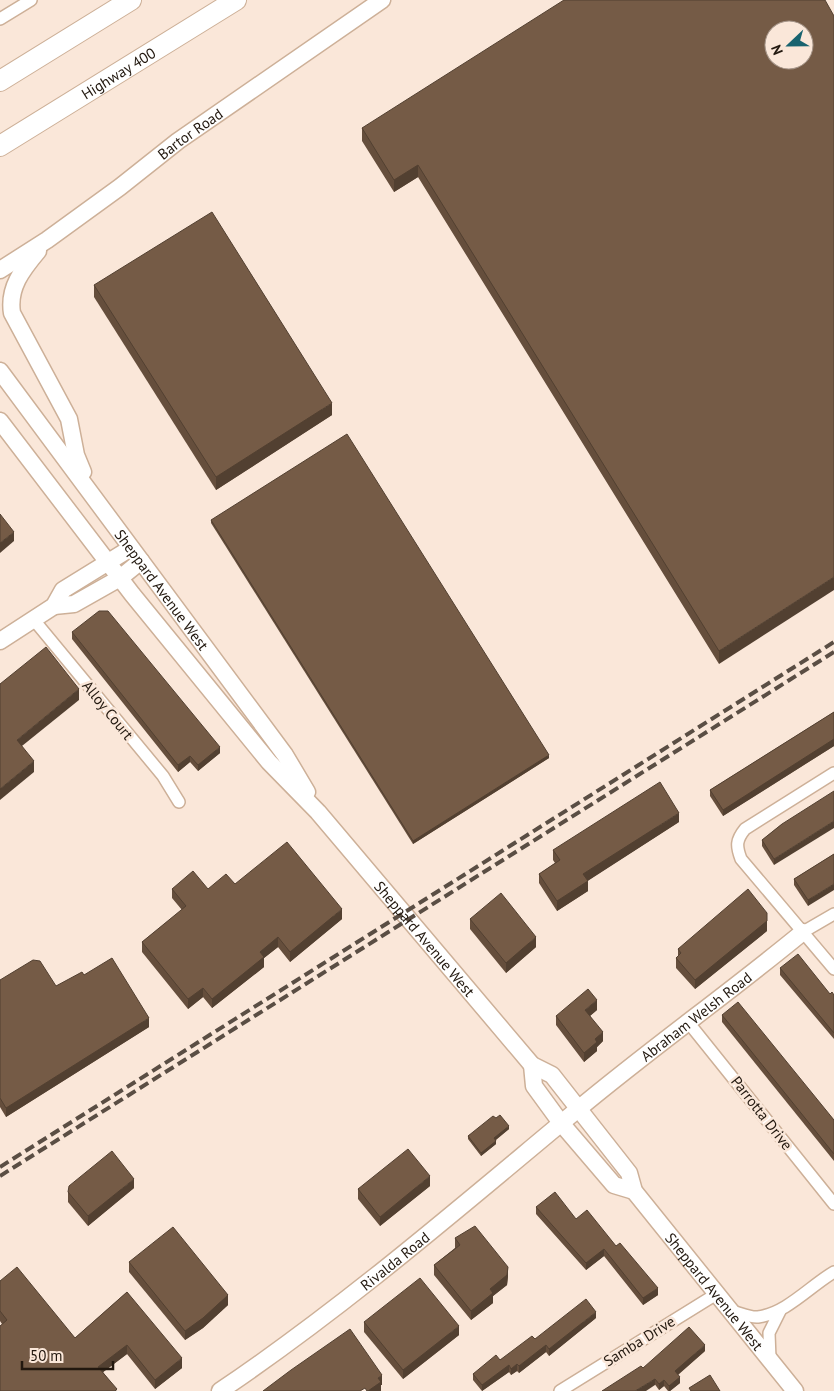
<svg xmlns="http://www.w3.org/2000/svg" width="834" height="1391" font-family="'PT Sans',sans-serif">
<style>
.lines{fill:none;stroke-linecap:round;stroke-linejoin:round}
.street-casing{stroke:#cdb098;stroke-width:14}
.secondary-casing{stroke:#cdb098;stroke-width:19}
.highway-casing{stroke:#cdb098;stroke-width:22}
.street{stroke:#fff;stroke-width:11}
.secondary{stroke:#fff;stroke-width:16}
.highway{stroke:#fff;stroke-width:20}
.rail{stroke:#5a4e44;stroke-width:4;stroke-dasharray:10 5;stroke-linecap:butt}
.wall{fill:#654e3c}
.shaded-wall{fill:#524031}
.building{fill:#755b46;stroke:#524031;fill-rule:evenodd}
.labels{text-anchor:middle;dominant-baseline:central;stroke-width:5;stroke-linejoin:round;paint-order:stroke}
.street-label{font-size:15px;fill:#22180f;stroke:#fae7d9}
</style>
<rect width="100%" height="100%" fill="#fae7d9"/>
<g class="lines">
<defs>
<g id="street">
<polyline points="0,19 31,0"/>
<polyline points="34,620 163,776 179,802"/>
<path d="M834 773 745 829C736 840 736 846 741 859L834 969"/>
<polyline points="803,932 834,914"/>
<polyline points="688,1022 834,1204"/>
<path d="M732 1311C740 1313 751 1318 758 1317 787 1313 810 1286 834 1272"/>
<polyline points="770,1359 769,1333 780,1311"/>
<polyline points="560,1391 718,1293"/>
</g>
<g id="secondary">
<path d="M38 251C22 270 8 288 12 313L69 419 76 455 83 472"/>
<path id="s1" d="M0 270 47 240 120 187 178 141 382 0"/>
<path id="s2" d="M0 371 285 755 307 792"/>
<path id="s3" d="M0 421 132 594 269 762 318 812 532 1065 552 1075 629 1173 634 1191 795 1391"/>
<polyline points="54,606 74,604 120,578 141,561"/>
<polyline points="0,641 54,606 63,590 131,548"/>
<polyline points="532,1065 534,1086 561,1123 614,1185 634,1191"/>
<path id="s4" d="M220 1391C346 1306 460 1207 577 1110 650 1049 729 993 803 932"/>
</g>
<g id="highway">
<polyline points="0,81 131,0"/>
<path id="s5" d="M0 146 236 0"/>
</g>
</defs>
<use href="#street" class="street-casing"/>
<use href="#secondary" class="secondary-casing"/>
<use href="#highway" class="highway-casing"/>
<use href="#street" class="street"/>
<use href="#secondary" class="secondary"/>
<use href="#highway" class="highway"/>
<g class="rail">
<polyline points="0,1167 834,642"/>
<polyline points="0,1176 834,652"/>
</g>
</g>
<g class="wall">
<polygon points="825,0 719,664 418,177 394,192 362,141 362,128"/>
<polygon points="94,285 332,415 216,490 94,297"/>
<polygon points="211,520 549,758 413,844 211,523"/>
<polygon points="72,632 220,753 198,771 190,762 178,772 72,639"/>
<polygon points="834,712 834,746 723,816 710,796 710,790"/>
<polygon points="679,822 587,881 588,891 557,911 539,883 539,874 555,863 553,860 553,850"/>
<polygon points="782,824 774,865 762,846 762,840"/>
<polygon points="834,854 808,906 794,885 794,879"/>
<polygon points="235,884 342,919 290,962 278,947 264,958 264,967 212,1008 203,997 188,1009 142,952 142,942 182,910 172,898 172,889 208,889"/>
<polygon points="470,919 536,947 506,973 470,929"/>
<polygon points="767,931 695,989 676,968 676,958 678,957 678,949"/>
<polygon points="780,968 830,994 834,995 834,1039 780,975"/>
<polygon points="84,975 149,1027 6,1117 0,1107 0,980 56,986"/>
<polygon points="597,1010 590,1016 603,1041 597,1047 597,1051 584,1062 556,1025 556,1016"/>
<polygon points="722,1015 834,1120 834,1161 722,1022"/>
<polygon points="496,1118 509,1129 496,1140 496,1144 481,1156 468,1139 468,1136"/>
<polygon points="430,1186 380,1226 358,1199 358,1189"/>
<polygon points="134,1188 88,1226 68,1202 68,1192"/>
<polygon points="536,1207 576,1219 616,1246 658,1295 643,1305 604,1256 586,1270 536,1214"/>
<polygon points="455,1238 508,1276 507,1285 493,1296 493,1303 471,1320 434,1275 434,1265 455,1248"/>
<polygon points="129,1262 228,1305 203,1328 185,1340 129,1272"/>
<polygon points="0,1281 75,1338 127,1292 182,1368 155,1389 127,1354 103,1372 117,1391 2,1324 0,1321"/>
<polygon points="596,1318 549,1356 546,1352 519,1373 517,1371 511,1375 509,1372 482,1391 473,1380 473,1374 500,1360 535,1339"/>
<polygon points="364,1322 459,1335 403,1379 364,1332"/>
<polygon points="705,1351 678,1375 680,1383 670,1391 668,1391 664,1386 659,1390 643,1368"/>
</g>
<g class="shaded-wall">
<polygon points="418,165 418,177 394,192 394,180"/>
<polygon points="332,403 332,415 216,490 216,477"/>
<polygon points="14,532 14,541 0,553 0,543"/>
<polygon points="834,577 834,590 719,664 719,651"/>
<polygon points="79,689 79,700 17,750 17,740"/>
<polygon points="834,739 834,746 723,816 723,810"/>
<polygon points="220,747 220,753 198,771 198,765"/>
<polygon points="549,755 549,758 413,844 413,841"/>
<polygon points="190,756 190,762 178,772 178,765"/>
<polygon points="34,761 34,772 0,800 0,789"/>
<polygon points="679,813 679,822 583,884 583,874"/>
<polygon points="834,821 834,828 774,865 774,859"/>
<polygon points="588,881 588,891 557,911 557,901"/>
<polygon points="834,884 834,890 808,906 808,900"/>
<polygon points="342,909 342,919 290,962 290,952"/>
<polygon points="767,913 767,931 695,989 695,980"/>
<polygon points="278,937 278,947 264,958 264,967 212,1008 212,999 260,952"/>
<polygon points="536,937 536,947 506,973 506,963"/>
<polygon points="203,988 203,997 188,1009 188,999"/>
<polygon points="597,1000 597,1010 585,1020 585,1010"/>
<polygon points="149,1018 149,1027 6,1117 6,1108"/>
<polygon points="603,1032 603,1041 597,1047 597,1051 584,1062 584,1053 595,1039"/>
<polygon points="509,1126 509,1129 494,1141 494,1138"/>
<polygon points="496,1141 496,1144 481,1156 481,1153"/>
<polygon points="430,1176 430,1186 380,1226 380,1217"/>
<polygon points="134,1179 134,1188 88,1226 88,1216"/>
<polygon points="604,1249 604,1256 586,1270 586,1263"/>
<polygon points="508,1267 508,1276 507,1285 493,1296 493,1303 471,1320 471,1311"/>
<polygon points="658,1288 658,1295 643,1305 643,1298"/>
<polygon points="228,1295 228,1305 203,1328 185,1340 185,1331"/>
<polygon points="596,1312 596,1318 549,1356 549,1349"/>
<polygon points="459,1326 459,1335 403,1379 403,1370"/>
<polygon points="127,1345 127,1354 98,1376 98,1367"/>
<polygon points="546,1345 546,1352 519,1373 519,1366"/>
<polygon points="705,1345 705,1351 675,1377 675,1371"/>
<polygon points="182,1358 182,1368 155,1389 155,1380"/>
<polygon points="517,1364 517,1371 511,1375 511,1369"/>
<polygon points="509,1365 509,1372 482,1391 482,1385"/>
<polygon points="382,1375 382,1385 381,1385 381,1391 368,1391 378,1378"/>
<polygon points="680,1377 680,1383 670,1391 669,1391 669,1386"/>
<polygon points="655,1379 655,1385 646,1391 635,1391"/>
<polygon points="664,1380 664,1386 659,1390 659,1384"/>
</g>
<g class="building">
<path d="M564 0H825L834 16V577L719 651 418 165 394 180 362 128ZM774 30H804V60H774Z"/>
<polygon points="212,212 332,403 216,477 94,285"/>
<polygon points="347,434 549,755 413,841 211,520"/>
<polygon points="0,514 14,532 0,543"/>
<polygon points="99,611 108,611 220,747 198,765 190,756 178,765 72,632"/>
<polygon points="46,647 79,689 17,740 34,761 0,789 0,684"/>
<polygon points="834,712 834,739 723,810 710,790"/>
<polygon points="660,782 679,813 583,874 588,881 557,901 539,874 560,860 553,850"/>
<polygon points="834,791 834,821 774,859 762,840 782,824"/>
<polygon points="287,842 342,909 290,952 278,937 260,952 264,957 212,999 203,988 188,999 142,942 186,906 172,889 193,871 208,889 226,874 235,884"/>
<polygon points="834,854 834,884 808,900 794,879"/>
<polygon points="748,889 767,913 767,921 695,980 676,958 681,953 678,949"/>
<polygon points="501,893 536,937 506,963 470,919"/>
<polygon points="798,954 830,994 832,992 834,995 834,1033 780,968"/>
<polygon points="112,958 149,1018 6,1108 0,1098 0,980 33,960 40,961 56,986 82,972 84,975"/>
<polygon points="588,989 597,1000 585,1010 603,1032 595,1039 597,1042 584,1053 556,1016"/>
<polygon points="738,1002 834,1120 834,1154 722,1015"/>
<polygon points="500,1115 509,1126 494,1138 496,1141 481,1153 468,1136 493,1116 496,1118"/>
<polygon points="408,1149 430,1176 380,1217 358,1189"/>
<polygon points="112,1151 134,1179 88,1216 68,1192 69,1186"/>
<polygon points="555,1192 576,1219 587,1210 616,1246 620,1243 658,1288 643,1298 604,1249 586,1263 536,1207"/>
<polygon points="475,1226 508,1267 507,1275 490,1289 493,1293 471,1311 434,1265 460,1245 455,1238"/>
<polygon points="173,1227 228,1295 203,1318 185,1331 129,1262"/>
<polygon points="17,1267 75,1338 127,1292 182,1358 155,1380 127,1345 98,1367 117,1389 115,1391 0,1391 0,1326 7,1320 0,1311 0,1281"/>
<polygon points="420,1278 459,1326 403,1370 364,1322"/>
<polygon points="586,1299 596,1312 549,1349 546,1345 519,1366 517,1364 511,1369 509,1365 482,1385 473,1374 496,1355 500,1360 532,1336 535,1339"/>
<polygon points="689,1327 705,1345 675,1371 680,1377 669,1386 664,1380 659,1384 655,1379 635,1391 602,1391 641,1366 643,1368"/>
<polygon points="350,1329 382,1375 378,1378 381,1382 368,1391 367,1391 365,1388 360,1391 263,1391 291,1370"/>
<polygon points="710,1375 720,1391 691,1391 689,1388"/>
</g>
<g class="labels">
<g class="street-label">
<text stroke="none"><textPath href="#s5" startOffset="139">Highway 400</textPath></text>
<text stroke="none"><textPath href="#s1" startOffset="234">Bartor Road</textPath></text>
<text stroke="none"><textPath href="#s2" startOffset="272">Sheppard Avenue West</textPath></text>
<text transform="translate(108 710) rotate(51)">Alloy Court</text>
<text stroke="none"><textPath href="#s3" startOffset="670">Sheppard Avenue West</textPath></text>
<text stroke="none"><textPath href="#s4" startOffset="606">Abraham Welsh Road</textPath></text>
<text transform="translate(762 1113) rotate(52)">Parrotta Drive</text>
<text stroke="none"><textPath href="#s4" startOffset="218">Rivalda Road</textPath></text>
<text stroke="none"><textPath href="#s3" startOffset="1130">Sheppard Avenue West</textPath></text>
<text transform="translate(639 1341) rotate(-32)">Samba Drive</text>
</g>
</g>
<g transform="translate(789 45) rotate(248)"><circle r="24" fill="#fae7d9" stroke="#a49488"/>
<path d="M0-4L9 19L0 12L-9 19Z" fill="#18636f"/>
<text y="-8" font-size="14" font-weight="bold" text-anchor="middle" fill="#22180f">N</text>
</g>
<path d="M22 1361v8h91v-8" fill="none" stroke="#22180f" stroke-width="2.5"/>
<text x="30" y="1361" font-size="15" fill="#22180f" stroke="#fae7d9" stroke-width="4" paint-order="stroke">50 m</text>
</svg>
